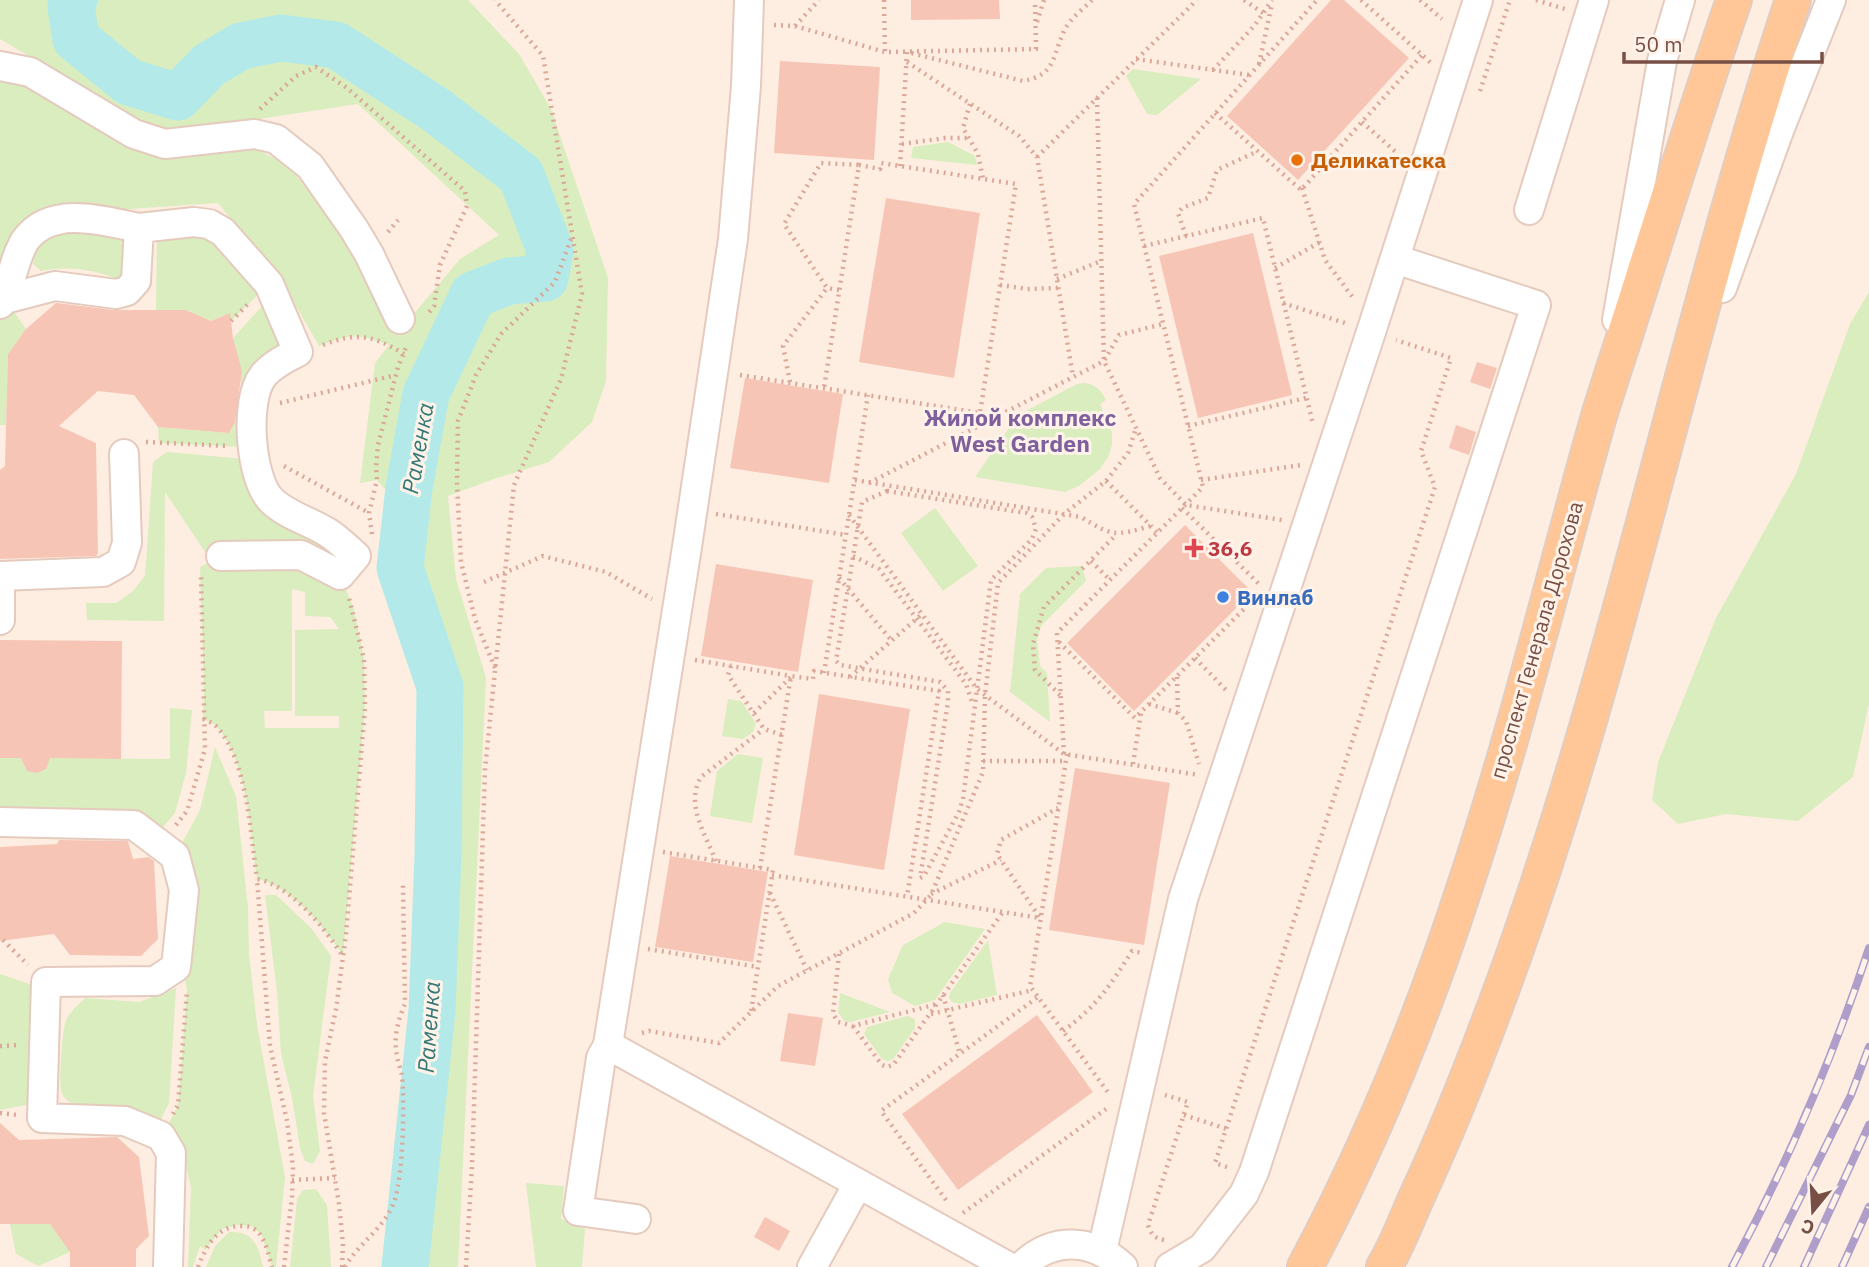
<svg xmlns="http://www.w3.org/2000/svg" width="1869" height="1267" font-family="'IBM Plex Sans',sans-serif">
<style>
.green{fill:#d9edbe;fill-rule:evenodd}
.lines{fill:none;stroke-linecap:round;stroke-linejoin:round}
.river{stroke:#b3eae9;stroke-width:47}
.building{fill:#f7c5b5}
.minor-casing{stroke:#e5cabe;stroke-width:32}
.major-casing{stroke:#d9cecb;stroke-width:38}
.path{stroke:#dba799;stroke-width:4.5;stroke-dasharray:2 5;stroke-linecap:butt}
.minor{stroke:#fff;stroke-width:28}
.major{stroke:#ffc797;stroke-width:35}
.rail-casing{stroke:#ae9ec9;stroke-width:8}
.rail{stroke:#fff3e9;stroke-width:5;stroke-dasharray:16;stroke-linecap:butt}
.food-dot{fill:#e8710a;stroke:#fff3e9;stroke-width:2.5}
.health-dot{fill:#e0444e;stroke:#fff3e9;stroke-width:2.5}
.shop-dot{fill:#3f7fe0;stroke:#fff3e9;stroke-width:2.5}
.labels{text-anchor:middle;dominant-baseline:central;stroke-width:6;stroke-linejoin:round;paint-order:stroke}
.food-label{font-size:21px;font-weight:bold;fill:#c56008;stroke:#fff3e9;text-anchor:start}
.health-label{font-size:21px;font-weight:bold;fill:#be3a42;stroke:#fff3e9;text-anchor:start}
.shop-label{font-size:21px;font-weight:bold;fill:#366cbe;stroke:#fff3e9;text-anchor:start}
.street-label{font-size:21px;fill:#784f45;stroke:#fff3e9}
.neighbourhood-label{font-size:23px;font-weight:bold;fill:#7e609c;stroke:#fff3e9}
.water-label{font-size:23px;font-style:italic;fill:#357878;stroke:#fff3e9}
</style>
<rect width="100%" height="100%" fill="#feeee1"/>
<g class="green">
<path d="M0 0H468L519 54 551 109 608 278 606 381 592 422 549 462 494 479 448 496 456 579 486 678 458 1267H405L432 1010 438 854 440 687 400 568 406 513 377 480 360 483 375 363 389 345C356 333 351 334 319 346L281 280 218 203 28 216 10 238 0 273V80L24 81 157 153 257 150 287 164 324 211 401 329 460 259 499 235 358 104 161 134 0 39Z"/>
<polygon points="1133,69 1201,79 1157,115 1147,114 1126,76"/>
<polygon points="948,142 975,156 977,165 911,158 913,147"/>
<polygon points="194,222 269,284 231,321 222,316 211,321 186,310 156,310 157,226"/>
<path d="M57 229 110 232 128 243 122 281C98 270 67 265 41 271L33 264 35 247Z"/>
<polygon points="1869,292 1869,704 1853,777 1798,821 1726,814 1678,824 1652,800 1658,762 1716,618 1796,474 1850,324"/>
<path d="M273 294 298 352 280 361 243 447 159 443 158 427 229 433C247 401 242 371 233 338Z"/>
<polygon points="5,299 26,329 8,354 6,425 0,425 0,304"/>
<path d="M1084 383C1096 384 1101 390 1106 400L1100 404 1112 432V445L1108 457 1100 469 1079 486 1065 492 975 477 1018 415 1077 384Z"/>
<polygon points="167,452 245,459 261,480 329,533 345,570 317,546 264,540 227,544 205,552 165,492 164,621 87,620 86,603 116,603 132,592 145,576 153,462"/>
<polygon points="935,508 978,566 943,591 901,533"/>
<path d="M221 556 340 575 354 609 364 659 365 708 343 955C324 928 290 885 257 879 250 834 248 762 217 727 213 723 207 721 203 719L204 693 200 567ZM292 589 305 592V616L330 617 339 629 295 630V716H339V728H265L264 711H292Z"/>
<polygon points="1082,566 1086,581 1041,626 1037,640 1040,666 1047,673 1050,722 1010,692 1020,594 1046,568"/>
<polygon points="728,699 741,701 756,723 753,732 743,739 722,736"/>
<polygon points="170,708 192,710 186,773 175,813 157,834 0,816 0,758 21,758 27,770 37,773 46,769 50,758 170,759"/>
<polygon points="215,747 236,796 248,908 249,954 257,1025 285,1177 276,1267 272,1267 261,1234 251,1226 238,1225 222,1229 205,1250 200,1246 193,1267 188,1267 191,1188 179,1136 167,1127 178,1105 187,991 184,974 175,856 200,810"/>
<polygon points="738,754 763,758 752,823 710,816 717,771"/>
<polygon points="265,895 276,895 311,928 331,956 313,1096 320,1151 313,1164 305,1161 300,1148 292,1098 281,1054 277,992"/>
<polygon points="945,922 985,929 935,1000 915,1006 892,993 888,979 903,945"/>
<polygon points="988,940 997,995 959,1004 952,1002 949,998 950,993"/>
<polygon points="0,974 35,986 31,1104 0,1110"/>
<path d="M176 988 169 1103 158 1125 76 1106C70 1103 63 1098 61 1091 59 1084 62 1033 65 1024 67 1014 78 1005 85 998L139 1002Z"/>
<polygon points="840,993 890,1012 850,1022 844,1021 838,1012"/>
<polygon points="907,1016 915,1019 915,1028 893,1059 887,1061 882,1059 864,1034 867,1027"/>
<polygon points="526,1183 564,1186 561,1219 585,1229 582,1267 536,1267"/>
<polygon points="316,1189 327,1205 331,1267 290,1267 297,1199 303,1190"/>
<polygon points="10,1224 50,1224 70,1252 38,1266 16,1254"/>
<path d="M229 1232C254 1231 258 1245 263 1267H206L215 1246Z"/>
</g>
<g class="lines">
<polyline class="river" points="74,0 71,7 76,39 129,82 178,97 209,65 241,46 281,38 336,45 436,110 521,175 550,250 545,278 509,281 473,295 426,394 409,488 400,568 440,687 438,854 432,1010 405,1267"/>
</g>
<g class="building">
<polygon points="911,0 999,0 1000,19 911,20"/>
<polygon points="1331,0 1344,0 1409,58 1298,180 1227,116"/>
<polygon points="780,61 880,67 874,160 774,153"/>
<polygon points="886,198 980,213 954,378 859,362"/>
<polygon points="1253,233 1292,395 1198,418 1159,256"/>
<polygon points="56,303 114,310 186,310 211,321 230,313 233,338 242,371 235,422 229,433 158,427 134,395 98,391 59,426 96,443 98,553 96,556 0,559 0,470 5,466 8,354 26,329"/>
<polygon points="1477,362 1497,368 1490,389 1470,382"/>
<polygon points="745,378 843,394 829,483 730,468"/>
<polygon points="1456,425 1476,432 1469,455 1449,448"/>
<polygon points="1185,525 1252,592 1134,711 1067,643"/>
<polygon points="716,564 813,580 798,672 701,656"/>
<polygon points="0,640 122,641 121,759 50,758 46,769 37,773 27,771 21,758 0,758"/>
<polygon points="819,694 910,709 884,870 794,855"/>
<polygon points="1075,768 1170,783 1144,945 1049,930"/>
<polygon points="59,840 128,841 133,859 149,857 154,861 158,939 141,956 70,955 54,934 0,941 0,847 57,844"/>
<polygon points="670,856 768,872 753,962 655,947"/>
<polygon points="788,1013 823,1018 815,1066 780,1061"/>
<polygon points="1037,1015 1093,1092 958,1190 902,1114"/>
<polygon points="0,1123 19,1140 117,1137 139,1157 149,1236 136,1249 136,1267 70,1267 70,1252 50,1224 0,1224"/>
<polygon points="765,1217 790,1231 779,1251 754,1237"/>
</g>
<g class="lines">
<defs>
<g id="minor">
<polyline points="0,66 30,72 134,134 165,144 255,134 276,139 310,166 354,229 369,254 400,319"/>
<polyline points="1529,210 1594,0"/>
<polyline points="1722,288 1780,128 1831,0"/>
<path d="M5 299C10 283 17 250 27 238 54 205 104 221 139 228"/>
<path d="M0 304 5 299 55 286 116 294 127 291 136 281 139 228 194 222 209 224 223 232 269 284 298 352C286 358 272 365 263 376 244 400 250 478 271 500 286 515 309 521 327 532 337 538 347 548 356 556L340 575 301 555 221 556"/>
<polyline points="1617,320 1662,61 1680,0"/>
<polyline points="0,576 103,572 121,562 127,543 124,454"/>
<polyline points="0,620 0,576"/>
<polyline points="0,822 134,825 175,856 184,890 176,967 155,981 46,982 42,1118 125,1121 161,1136 171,1153 168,1267"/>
<polyline points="608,1045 1009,1267"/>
<polyline points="636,1219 578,1211 601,1058 608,1045 687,547 733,239 746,86 749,0"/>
<polyline points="1102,1251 1183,899 1371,332 1478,0"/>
<polyline points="812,1267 858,1184"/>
<path d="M1021 1267C1052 1236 1092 1238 1123 1267"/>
<polyline points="1170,1267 1202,1248 1244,1194 1254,1172 1536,305 1395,259"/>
</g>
<g id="major">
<path d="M1305 1267C1369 1147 1422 1018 1464 889 1516 734 1554 574 1599 416 1614 367 1631 318 1646 269 1675 179 1703 89 1734 0"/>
<path d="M1384 1267C1398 1244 1407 1218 1418 1194 1451 1123 1479 1051 1506 977 1622 658 1686 322 1793 0"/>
</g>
</defs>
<use href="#minor" class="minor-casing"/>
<use href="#major" class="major-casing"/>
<g class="path">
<polyline points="884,0 885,52 1036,49 1035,0"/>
<polyline points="1244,0 1263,13"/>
<polyline points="1361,0 1431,63"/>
<polyline points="1420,0 1442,19"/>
<polyline points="1536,0 1565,9"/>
<polyline points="1037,22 1044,0"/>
<polyline points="774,25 795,26 885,52"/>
<polyline points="795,26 819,0"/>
<polyline points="1136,59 1249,75"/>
<polyline points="907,62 1019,136 1037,157 1073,377"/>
<polyline points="1259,64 1272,4"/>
<polyline points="1213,70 1255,25 1272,0"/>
<polyline points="1480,91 1510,0"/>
<polyline points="1097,98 1104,361 1160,478 1186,505 1282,520"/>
<polyline points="970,104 963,128 978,154 983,179"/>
<polyline points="260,109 296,76 316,67 347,88 465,191 467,206 440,265 434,306 427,315"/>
<polyline points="1215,113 1301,190 1422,55"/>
<polyline points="1362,122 1398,154"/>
<polyline points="902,144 945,138 968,138"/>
<polyline points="1037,157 1197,0"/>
<path d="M900 166 907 52 1023 81C1057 75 1052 55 1065 29 1071 18 1083 9 1092 0"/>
<polyline points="1302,188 1325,260 1354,299"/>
<polyline points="388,232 398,220"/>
<polyline points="1186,236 1178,213 1182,208 1208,198 1217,170 1258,151"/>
<polyline points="1144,246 1263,218 1313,424"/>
<polyline points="1275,268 1320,242"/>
<polyline points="1057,279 1101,261"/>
<polyline points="1000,285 1027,289 1058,288"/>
<polyline points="839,290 827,288 784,224 821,163 859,165"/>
<polyline points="1283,303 1348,324"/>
<polyline points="231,321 248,304"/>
<path d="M323 345C356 332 373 335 404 354"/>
<polyline points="740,375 980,413 1016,184 881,163 880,169 859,165 824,388"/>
<polyline points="790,382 783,346 827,288"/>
<polyline points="280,403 396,375"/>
<polyline points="1188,426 1306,398"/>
<polyline points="146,442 228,446"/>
<polyline points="284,466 369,513"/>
<path d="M855 480 1081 517C1114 537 1114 536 1151 526"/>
<polyline points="1201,480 1301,465"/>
<polyline points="1106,481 1157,532"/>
<polyline points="869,483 1104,361 1119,335 1163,324"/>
<polygon points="887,491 1026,513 1032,517 1036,529 1032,539 991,580 963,799 959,812 924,876 920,878 948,702 948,691 940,682 840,665 836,661 862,502"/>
<polyline points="1182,508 1259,584"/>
<polyline points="716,514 846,535"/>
<polyline points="849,515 977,689 1064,754 1199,775"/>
<polyline points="372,534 369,513 377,480 376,467 378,445 398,367 407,345"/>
<polyline points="853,556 879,569 966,684 973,705"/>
<polyline points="1091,561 1110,580"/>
<polyline points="839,578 892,641"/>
<polyline points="484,582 543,556 606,572 652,599"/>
<polyline points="1059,642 1135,718 1253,600"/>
<polyline points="1195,658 1226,690"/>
<polyline points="695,660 791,676"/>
<polyline points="731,666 728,675 764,729 782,735"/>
<polyline points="495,668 475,619 461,562 457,483 458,421 476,375 501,334 555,282 571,239"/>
<polyline points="824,673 868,395"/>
<polyline points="850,677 922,614"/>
<polyline points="1177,677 1178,713 1186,721 1199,764"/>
<polyline points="1060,695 1035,670 1033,644 1044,607 1116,535"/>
<polyline points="1149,704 1178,713"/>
<polyline points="754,713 791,677"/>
<path d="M203 719C208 721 213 723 217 727 248 762 250 833 257 879"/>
<polyline points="1064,754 1057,633 1203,487 1134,204 1317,0"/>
<polyline points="1067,754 1030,986 1110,1095"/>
<polyline points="983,761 1066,761"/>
<polyline points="1133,764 1141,713"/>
<polyline points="176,825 187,811 205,749 201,575"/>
<polyline points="663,852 773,870 751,1012"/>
<path d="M716 861C705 834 685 804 701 777L764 729"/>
<polyline points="760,868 791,676 813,679 814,671 939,691 907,897"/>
<polyline points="772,875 1040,918 997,854 1001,840 1058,808"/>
<polyline points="770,893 807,970"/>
<polyline points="931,894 1001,860"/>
<polyline points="3,940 28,965"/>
<polyline points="648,949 758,967"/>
<polyline points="839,954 833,1014 838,1022 853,1026 937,1004"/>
<polyline points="943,995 960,1054"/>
<polyline points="931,1014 1033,990"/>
<polyline points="853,1026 882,1065 887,1067 893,1065 1003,912"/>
<path d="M1063 1031C1097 1006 1110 986 1132 951L1143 953"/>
<polyline points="642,1033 649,1031 719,1043 778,986 914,913 931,895 983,772 985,695 998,583 1064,514 1106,481 1128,453 1136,428"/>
<polyline points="0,1046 19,1045"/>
<polyline points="0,1113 17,1115"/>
<polyline points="173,1114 178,1105 187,991"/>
<polyline points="1184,1115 1227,1129"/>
<polyline points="1227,1167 1215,1163 1435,487 1421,451 1451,358 1396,340"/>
<polyline points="292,1180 335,1178"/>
<polyline points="946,1200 881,1111 1038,997"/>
<polyline points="963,1213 1106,1109"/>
<path d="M1164 1240C1154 1238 1151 1234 1148 1225L1188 1102 1165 1095"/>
<path d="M198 1267C207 1245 217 1225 243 1226 250 1226 257 1229 261 1236 267 1245 269 1257 272 1267"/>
<path d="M284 1267 292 1197 293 1167 287 1121 270 1046 257 879C290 885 324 927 342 955"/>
<polyline points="342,1267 343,1244 339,1204 324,1113 325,1061 336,1009 346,934 365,708 364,659 349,598"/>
<path d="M345 1267C359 1242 386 1228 395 1199 403 1172 405 1105 402 1076 401 1069 398 1063 397 1056 393 1038 398 1020 405 1004L403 885"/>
<polyline points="466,1267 472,1166 485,769 514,485 561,379 582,294 543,56 495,0"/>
</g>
<use href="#minor" class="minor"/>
<use href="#major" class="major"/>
<defs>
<g id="rail">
<path d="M1732 1267C1788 1162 1832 1061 1869 948"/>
<polyline points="1766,1267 1851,1095 1869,1047"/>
<polyline points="1804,1267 1869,1125"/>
<polyline points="1842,1267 1869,1207"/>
</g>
</defs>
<use href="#rail" class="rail-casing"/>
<use href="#rail" class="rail"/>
</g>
<circle class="food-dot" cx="1297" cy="160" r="7"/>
<path class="health-dot" d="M1190.5 537.5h7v7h7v7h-7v7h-7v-7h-7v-7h7z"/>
<circle class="shop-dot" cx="1223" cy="597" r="7"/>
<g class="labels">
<g class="food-label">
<text x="1311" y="160">Деликатеска</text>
</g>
<g class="health-label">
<text x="1208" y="548">36,6</text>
</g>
<g class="shop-label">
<text x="1237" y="597">Винлаб</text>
</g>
<g class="street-label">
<text transform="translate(1536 640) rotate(-74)">проспект Генерала Дорохова</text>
</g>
<g class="neighbourhood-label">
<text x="1020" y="417">Жилой комплекс<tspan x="1020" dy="26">West Garden</tspan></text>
</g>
<g class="water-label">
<text transform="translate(417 448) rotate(-80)">Раменка</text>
<text transform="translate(428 1027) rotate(-86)">Раменка</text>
</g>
</g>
<g transform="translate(1813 1211) rotate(198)" stroke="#fff3e9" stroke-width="5" paint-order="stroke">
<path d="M0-5L12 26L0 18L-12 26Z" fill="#784f45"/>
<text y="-10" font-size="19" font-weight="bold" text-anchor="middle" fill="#784f45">С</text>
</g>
<path d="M1624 52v10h198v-10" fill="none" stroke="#784f45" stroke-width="3.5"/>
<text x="1634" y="52" font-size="21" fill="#784f45" stroke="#fff3e9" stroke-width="5" paint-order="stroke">50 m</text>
</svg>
